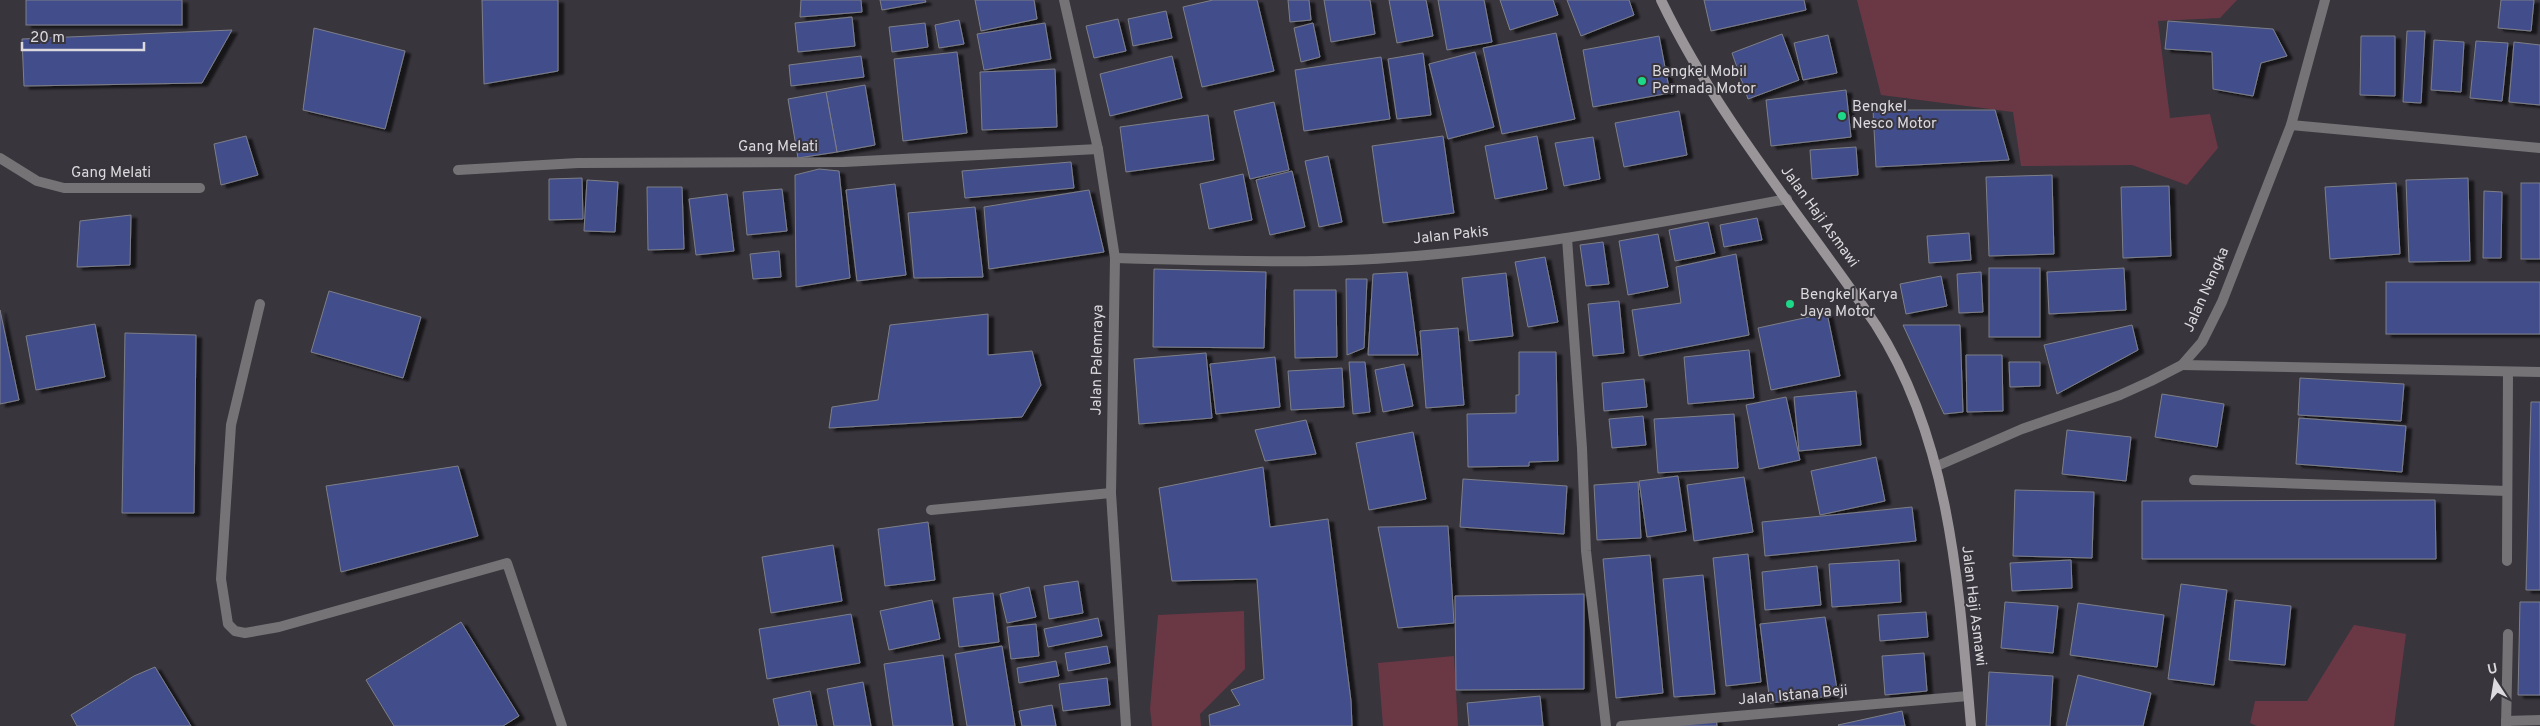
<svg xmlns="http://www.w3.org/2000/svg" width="2540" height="726" font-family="Overpass,sans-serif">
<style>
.green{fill:#6a3745}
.building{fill:#434d8b;stroke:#7d7f88;filter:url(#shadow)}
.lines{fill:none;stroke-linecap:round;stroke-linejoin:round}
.street{stroke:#767376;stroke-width:10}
.secondary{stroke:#9a9599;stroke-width:10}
.poi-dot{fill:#1dd888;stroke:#38353c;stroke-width:2}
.labels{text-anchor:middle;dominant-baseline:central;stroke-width:4;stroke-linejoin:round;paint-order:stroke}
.poi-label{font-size:15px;fill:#dcdade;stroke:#38353c;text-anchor:start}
.street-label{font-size:15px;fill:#dcdade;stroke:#38353c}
</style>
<defs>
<filter id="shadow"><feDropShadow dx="5.5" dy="3" stdDeviation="1" flood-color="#0009"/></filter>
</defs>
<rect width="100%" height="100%" fill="#38353c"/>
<g class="green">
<polygon points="1857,0 2237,0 2220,18 2158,21 2170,118 2210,114 2218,148 2187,185 2132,165 2021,166 2013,112 1881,95"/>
<polygon points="1244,611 1245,669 1200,714 1201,726 1152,726 1150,709 1158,615"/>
<polygon points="2354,625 2406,634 2394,726 2257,726 2250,723 2255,701 2307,701"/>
<polygon points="1454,656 1458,726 1383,726 1378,663"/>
</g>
<g class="building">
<rect x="26" y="0" width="156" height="25"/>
<polygon points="482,0 558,0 558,71 484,84"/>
<polygon points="801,0 861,0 862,12 800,17"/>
<polygon points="880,0 925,0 926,2 882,10"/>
<polygon points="975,0 1034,0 1037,19 981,31"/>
<polygon points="1213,0 1257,0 1274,71 1202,87 1183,7"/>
<polygon points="1288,0 1309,0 1311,20 1290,22"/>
<polygon points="1324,0 1370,0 1375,34 1331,42"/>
<polygon points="1389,0 1426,0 1433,36 1397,43"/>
<polygon points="1438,0 1484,0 1492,42 1447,50"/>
<polygon points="1500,0 1553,0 1558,15 1510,30"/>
<polygon points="1567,0 1629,0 1634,15 1581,36"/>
<polygon points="1704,0 1804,0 1806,10 1711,31"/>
<polygon points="2501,0 2534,0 2531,31 2498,28"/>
<polygon points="1166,11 1172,38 1133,46 1128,19"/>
<polygon points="852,17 855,46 798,52 795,23"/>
<polygon points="1118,19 1126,51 1094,58 1086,26"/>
<polygon points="959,20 964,44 939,48 935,25"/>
<polygon points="2168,21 2273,29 2287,56 2261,63 2253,96 2213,89 2212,52 2165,49"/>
<polygon points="925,23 928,47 892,52 889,27"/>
<polygon points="1045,23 1051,59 984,70 977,34"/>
<polygon points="1313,23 1320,57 1301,62 1294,28"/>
<polygon points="314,28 405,51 385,129 303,110"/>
<polygon points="232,30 202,83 24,86 22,39"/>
<polygon points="2407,31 2425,31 2421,103 2403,102"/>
<polygon points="1556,33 1575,119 1502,134 1483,48"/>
<polygon points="1782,34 1799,80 1748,99 1732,53"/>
<polygon points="1828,35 1837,73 1803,80 1794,43"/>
<polygon points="1659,36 1670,93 1593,107 1583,50"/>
<polygon points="2361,36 2395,36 2395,96 2360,95"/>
<polygon points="2434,40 2464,42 2461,92 2431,90"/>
<polygon points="2476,41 2508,43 2502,101 2470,98"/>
<polygon points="2514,42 2540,45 2540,105 2509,102"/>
<polygon points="957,52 967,133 903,141 894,59"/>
<polygon points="1475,52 1494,127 1448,139 1429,64"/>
<polygon points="1423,53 1431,115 1397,119 1388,59"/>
<polygon points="861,56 864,77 791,86 789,65"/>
<polygon points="1172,56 1182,98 1110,116 1100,74"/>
<polygon points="1381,57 1390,119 1304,131 1295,70"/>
<polygon points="1055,69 1057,127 982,130 980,72"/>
<polygon points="865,85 875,145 837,152 826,92"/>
<polygon points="1846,90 1851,137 1771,146 1766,100"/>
<polygon points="826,92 837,152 798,158 788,99"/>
<polygon points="1274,102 1289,170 1250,179 1234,111"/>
<polygon points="1873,110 1995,110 2009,160 1876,167"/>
<polygon points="1679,111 1687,155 1624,167 1615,123"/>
<polygon points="1208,115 1214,160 1126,172 1120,127"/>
<polygon points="246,136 258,175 221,185 214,144"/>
<polygon points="1443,136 1454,213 1383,223 1372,146"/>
<polygon points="1537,136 1547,189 1495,199 1485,146"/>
<polygon points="1593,137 1600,179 1564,186 1555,143"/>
<polygon points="1856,147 1858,175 1812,179 1810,150"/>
<polygon points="1328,156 1342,222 1319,227 1305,161"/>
<polygon points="1071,162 1074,188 965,198 962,171"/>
<polygon points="819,169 839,171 850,278 796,287 795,175"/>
<polygon points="1292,171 1305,227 1270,235 1256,180"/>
<polygon points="1243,174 1252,220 1209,229 1200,184"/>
<polygon points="2052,175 2054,254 1989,256 1986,177"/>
<polygon points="582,178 583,219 549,220 549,179"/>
<polygon points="2468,178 2470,261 2409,262 2406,180"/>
<polygon points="587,180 618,182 615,232 584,231"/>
<polygon points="2396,183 2400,254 2330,259 2325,187"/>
<rect x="2521" y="183" width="19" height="76"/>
<polygon points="895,184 906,275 857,281 846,190"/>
<polygon points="2169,186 2171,256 2123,258 2121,187"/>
<polygon points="647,187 682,187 684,249 648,250"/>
<polygon points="782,189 787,231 747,235 743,192"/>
<polygon points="1089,190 1104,252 989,269 984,207"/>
<polygon points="2484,191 2502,192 2501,258 2483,258"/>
<polygon points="727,194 734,251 696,255 689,199"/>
<polygon points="975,207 983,277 914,278 908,213"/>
<polygon points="131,215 130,265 77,267 80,221"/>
<polygon points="1757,218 1762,240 1724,247 1720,225"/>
<polygon points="1708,222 1715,253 1675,261 1669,230"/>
<polygon points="1969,233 1971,260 1929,263 1927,236"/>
<polygon points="1658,234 1668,287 1628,295 1619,241"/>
<polygon points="1603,242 1609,284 1586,286 1580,245"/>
<polygon points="779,251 781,277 753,279 750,254"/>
<polygon points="1736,254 1749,335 1639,356 1632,310 1681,303 1676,267"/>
<polygon points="1545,257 1558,322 1528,327 1515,262"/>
<rect x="1989" y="268" width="51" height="69"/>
<polygon points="2124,268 2126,310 2049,314 2047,272"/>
<polygon points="1154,269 1266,272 1264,348 1153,347"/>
<polygon points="1407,272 1418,355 1368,355 1373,274"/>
<polygon points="1981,272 1983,312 1959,313 1957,274"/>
<polygon points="1506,273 1513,336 1469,341 1462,278"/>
<polygon points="1941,276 1947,306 1906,314 1900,284"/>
<polygon points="1346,279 1367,279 1364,348 1347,355"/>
<rect x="2386" y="282" width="154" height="52"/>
<polygon points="1294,290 1336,290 1337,357 1295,358"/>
<polygon points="329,291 421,317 403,378 311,352"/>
<polygon points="1619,301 1624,353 1593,356 1588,304"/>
<polygon points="0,310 19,400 0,404"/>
<polygon points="1827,313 1840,376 1771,390 1758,328"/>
<polygon points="988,314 988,355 1032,351 1041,385 1022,417 829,428 832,407 878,400 890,325"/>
<polygon points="95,324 105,377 36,390 26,336"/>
<polygon points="1903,325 1960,325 1963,412 1944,414"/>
<polygon points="2132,325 2138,350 2057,394 2044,345"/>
<polygon points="1458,328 1464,405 1426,408 1420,331"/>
<polygon points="125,333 196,335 194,513 122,513"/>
<polygon points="1749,350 1754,398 1688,404 1684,357"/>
<polygon points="1519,352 1556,352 1558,461 1529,462 1529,466 1468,467 1467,414 1516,413 1516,395 1519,395"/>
<polygon points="1206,353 1212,418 1139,424 1134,359"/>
<polygon points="1966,355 2002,355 2003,411 1967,412"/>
<polygon points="1275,357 1280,407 1216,414 1210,364"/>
<polygon points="1349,362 1365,362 1370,412 1353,414"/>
<polygon points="2009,362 2040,362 2040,386 2010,387"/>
<polygon points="1404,364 1413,406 1383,412 1375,370"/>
<polygon points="1342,368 1344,407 1291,410 1288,371"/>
<polygon points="2300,378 2404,384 2401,421 2298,415"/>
<polygon points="1644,379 1647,407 1604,411 1602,383"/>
<polygon points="1856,391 1861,445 1799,451 1794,397"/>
<polygon points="2162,394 2224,404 2217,447 2155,437"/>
<polygon points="1786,397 1800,460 1759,469 1746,405"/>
<polygon points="2531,402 2540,402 2540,590 2526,590"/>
<polygon points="1734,414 1738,468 1658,473 1654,419"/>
<polygon points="1643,416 1646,445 1612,448 1609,419"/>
<polygon points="2299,418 2406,426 2402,472 2296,464"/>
<polygon points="1306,420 1316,454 1265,461 1255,430"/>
<polygon points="2067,430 2131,437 2126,481 2062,474"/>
<polygon points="1413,432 1426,499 1369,510 1356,443"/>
<polygon points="1876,457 1885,501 1820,515 1811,471"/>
<polygon points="458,466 478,536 341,572 326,486"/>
<polygon points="1263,467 1270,527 1328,519 1351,701 1352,726 1210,726 1209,715 1240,705 1231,690 1264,679 1257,579 1172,581 1159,488"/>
<polygon points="1678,476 1686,531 1647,537 1639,481"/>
<polygon points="1744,477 1753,532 1694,541 1687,485"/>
<polygon points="1463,479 1567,486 1564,534 1460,527"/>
<polygon points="1638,482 1641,538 1597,540 1594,485"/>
<polygon points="2015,490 2094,492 2092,558 2013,556"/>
<polygon points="2435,500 2436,559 2142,559 2142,501"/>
<polygon points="1912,507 1916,541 1765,556 1762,522"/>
<polygon points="928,522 935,580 885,586 878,529"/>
<polygon points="1448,526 1454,623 1398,628 1378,527"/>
<polygon points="833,545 842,601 771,613 762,557"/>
<polygon points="1748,554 1761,682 1726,686 1713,558"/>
<polygon points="1650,555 1663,693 1616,698 1603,559"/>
<polygon points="1899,560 1901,602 1832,607 1829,564"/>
<polygon points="2071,560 2072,588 2012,591 2010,563"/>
<polygon points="1817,566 1821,605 1765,610 1762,572"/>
<polygon points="1703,575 1715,694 1674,697 1663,579"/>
<polygon points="1078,581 1083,613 1049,619 1044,586"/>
<polygon points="2181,584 2227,590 2214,685 2168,679"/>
<polygon points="1029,587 1036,617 1007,623 1000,594"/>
<polygon points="993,593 999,642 959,647 953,598"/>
<polygon points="1584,594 1584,689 1456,690 1455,596"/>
<polygon points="932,600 940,639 889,650 880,611"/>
<polygon points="2235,600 2291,606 2285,665 2229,660"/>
<polygon points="2005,602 2058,606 2053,653 2001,648"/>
<polygon points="2520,602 2540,602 2540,695 2518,695"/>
<polygon points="2078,603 2164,615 2157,667 2070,655"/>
<polygon points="1926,612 1928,637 1880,641 1878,615"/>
<polygon points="851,614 860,663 767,679 759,629"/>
<polygon points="1825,617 1838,695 1770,703 1760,624"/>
<polygon points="1098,618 1102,636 1048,647 1044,629"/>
<polygon points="461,622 519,716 503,726 394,726 366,680"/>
<polygon points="1036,624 1039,656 1011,659 1007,627"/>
<polygon points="1002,646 1015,726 967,726 955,654"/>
<polygon points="1107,646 1110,663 1068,671 1065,653"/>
<polygon points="1924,653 1927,691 1885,695 1882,656"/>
<polygon points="943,655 953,726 893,726 884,664"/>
<polygon points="1056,661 1059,676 1019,683 1017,668"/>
<polygon points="155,667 191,726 77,726 71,715 134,676"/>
<polygon points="1989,672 2053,676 2050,726 1986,726"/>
<polygon points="2078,675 2151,693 2143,726 2066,726"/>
<polygon points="1107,678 1110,705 1063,711 1059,684"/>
<polygon points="863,682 871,726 834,726 827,689"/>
<polygon points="810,691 817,726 779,726 773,699"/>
<polygon points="1540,696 1543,726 1469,726 1467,703"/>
<polygon points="1052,705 1056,726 1022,726 1019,711"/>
<polygon points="1902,711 1905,726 1839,726 1838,725"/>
<polygon points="1716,718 1717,726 1653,726"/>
</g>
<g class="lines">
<g class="street">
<polyline points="1064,0 1098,149 1115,258 1111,493 1126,726"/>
<polyline points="2291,125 2540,148"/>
<polyline points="0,158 37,181 64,188 200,188"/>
<polyline points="458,170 578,163 844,162 1098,149"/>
<polyline points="1567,238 1582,448 1586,551 1606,726"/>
<path d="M1115 258C1183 260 1251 262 1319 261 1477 258 1633 228 1787 199"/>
<polyline points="260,304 231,425 221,579 228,624 235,631 245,633 279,627 507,563 562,726"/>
<polyline points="2182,365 2540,372"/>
<polyline points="1937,466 2022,429 2120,395 2151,381 2182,365 2202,342 2222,302 2291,125 2325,0"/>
<polyline points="2194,480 2507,491"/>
<polyline points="931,510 1111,493"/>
<polyline points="2507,561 2508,372"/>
<polyline points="2506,721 2540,720"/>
<polyline points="1621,726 1968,696"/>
<polyline points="2506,726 2508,634"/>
</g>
<path class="secondary" d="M1661 0C1717 117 1803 218 1876 325 1951 442 1959 590 1971 726"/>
</g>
<g class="poi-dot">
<circle cx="1642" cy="81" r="5"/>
<circle cx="1842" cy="116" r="5"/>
<circle cx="1790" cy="304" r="5"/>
</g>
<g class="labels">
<g class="poi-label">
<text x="1652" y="72">Bengkel Mobil<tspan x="1652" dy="17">Permada Motor</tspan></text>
<text x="1852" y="107">Bengkel<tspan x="1852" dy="17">Nesco Motor</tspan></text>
<text x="1800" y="295">Bengkel Karya<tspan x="1800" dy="17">Jaya Motor</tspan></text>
</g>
<g class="street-label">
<text x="778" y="147">Gang Melati</text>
<text x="111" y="173">Gang Melati</text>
<text transform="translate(1819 217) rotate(54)">Jalan Haji Asmawi</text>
<text transform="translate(1451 236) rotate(-6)">Jalan Pakis</text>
<text transform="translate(2207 290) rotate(-66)">Jalan Nangka</text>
<text transform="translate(1098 360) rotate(-89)">Jalan Palemraya</text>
<text transform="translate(1973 606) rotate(83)">Jalan Haji Asmawi</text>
<text transform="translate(1793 696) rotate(-5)">Jalan Istana Beji</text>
</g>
</g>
<g transform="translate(2495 681) rotate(348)" stroke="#38353c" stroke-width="4" paint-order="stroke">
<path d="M0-4L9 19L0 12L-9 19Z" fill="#dcdade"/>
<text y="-8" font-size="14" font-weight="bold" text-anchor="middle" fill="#dcdade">U</text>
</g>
<path d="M22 42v8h122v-8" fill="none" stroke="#dcdade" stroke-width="2.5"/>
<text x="30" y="42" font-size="15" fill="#dcdade" stroke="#38353c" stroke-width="4" paint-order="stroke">20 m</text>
</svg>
